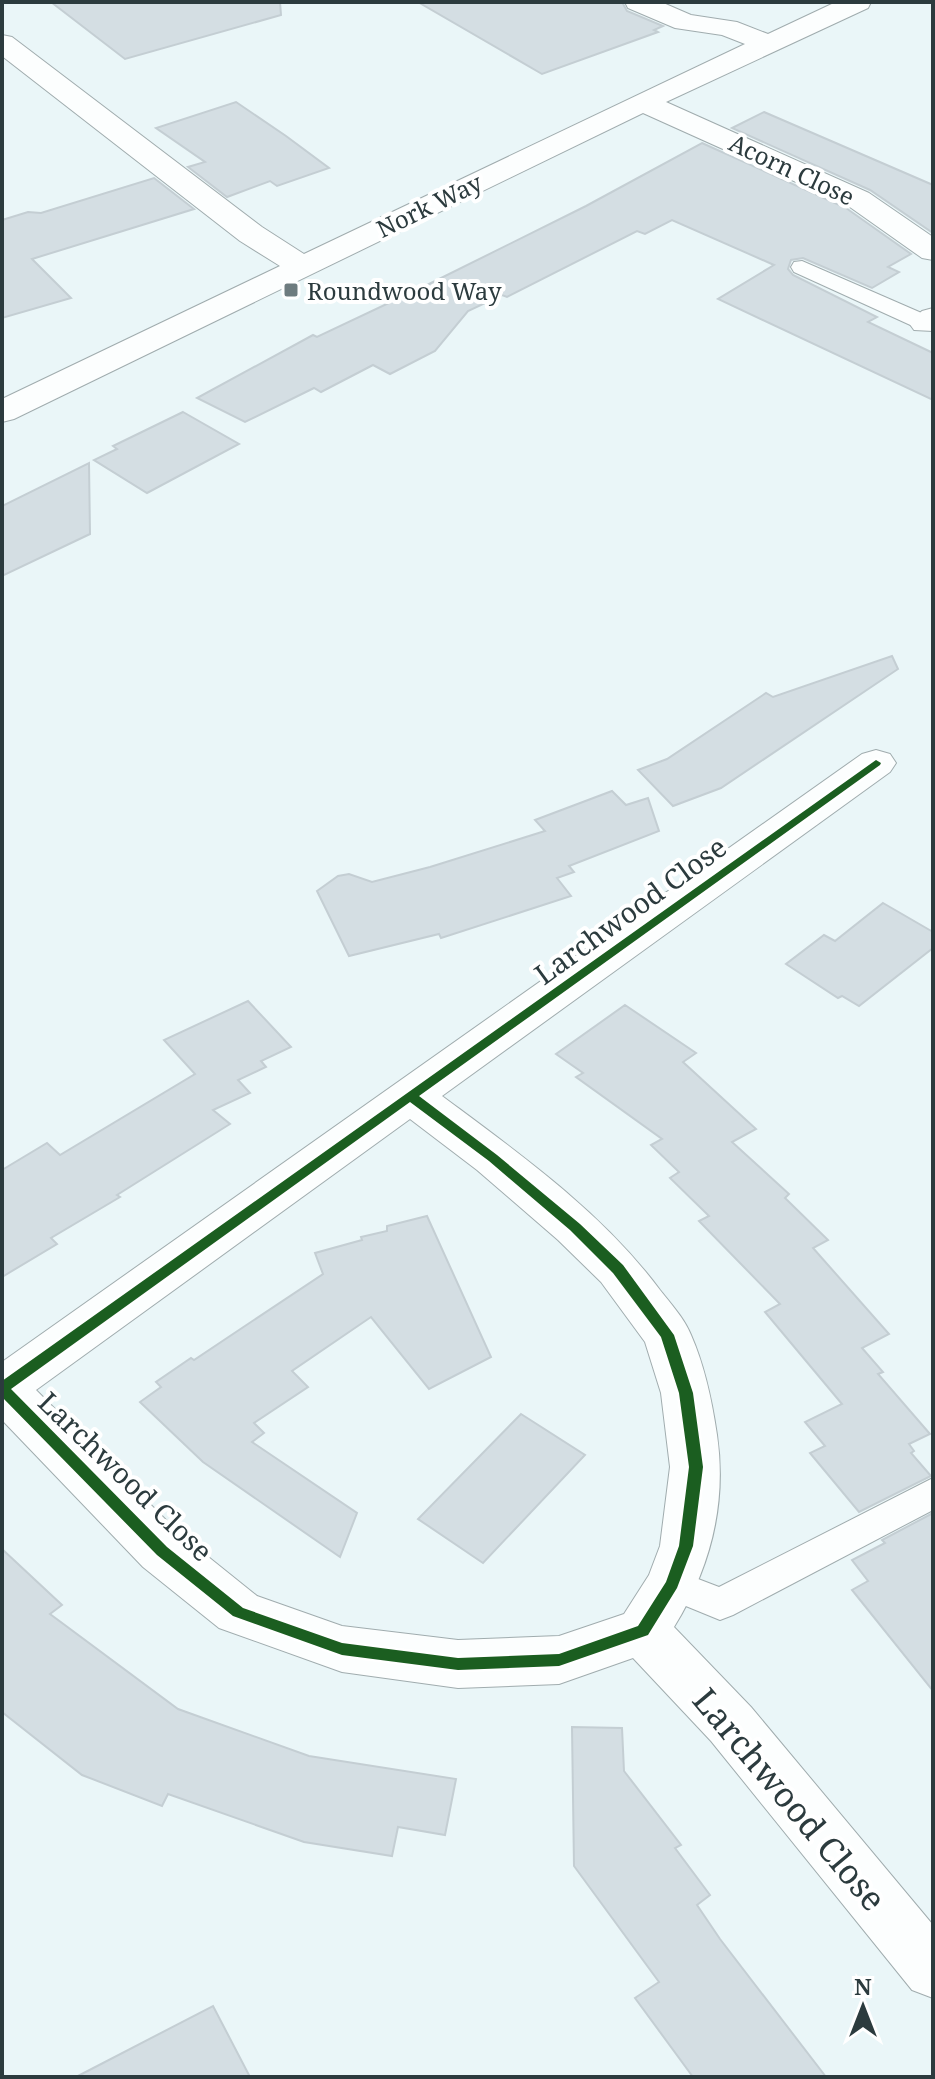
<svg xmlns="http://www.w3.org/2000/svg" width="935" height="2079" font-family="'Noto Serif',serif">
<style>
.building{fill:#d4dee3;stroke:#c4ced3;stroke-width:2}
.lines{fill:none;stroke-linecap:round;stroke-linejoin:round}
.service-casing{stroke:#a0acae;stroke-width:2}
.minor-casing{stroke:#a0acae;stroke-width:2}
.service{fill:#fcfefe;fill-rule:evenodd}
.minor{fill:#fcfefe;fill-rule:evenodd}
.cycleway-casing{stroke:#fff;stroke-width:5}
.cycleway{fill:#1b5e20;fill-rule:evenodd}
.poi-dot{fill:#6e7c7f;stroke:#fff;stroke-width:3}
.labels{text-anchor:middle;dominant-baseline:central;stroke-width:8;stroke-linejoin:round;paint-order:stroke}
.far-street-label{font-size:24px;fill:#2c3b3e;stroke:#fff}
.far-poi-label{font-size:24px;fill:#2c3b3e;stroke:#fff;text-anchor:start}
.street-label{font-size:28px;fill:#2c3b3e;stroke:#fff}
.near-street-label{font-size:34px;fill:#2c3b3e;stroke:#fff}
</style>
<rect width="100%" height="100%" fill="#eaf6f8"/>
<g class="building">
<polygon points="51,2 280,2 281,15 125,59"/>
<polygon points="418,2 622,2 627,11 663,26 654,30 658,32 542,74"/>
<polygon points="236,102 286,136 329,168 277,186 270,181 227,197 188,167 205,162 156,128"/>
<polygon points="764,112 933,185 933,233 870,190 732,128"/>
<polygon points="702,143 846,208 911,254 888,267 899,272 872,288 803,258 791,260 788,269 793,275 877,317 868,322 933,353 933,400 718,299 774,265 672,220 645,234 637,231 507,297 502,295 468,311 435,351 390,374 373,365 321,392 314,388 245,422 197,398 313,335 317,337 429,284 586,206"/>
<polygon points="154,178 194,209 32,259 71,298 2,318 2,220 28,212 41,213"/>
<polygon points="183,412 239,444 147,493 94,460 117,449 113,446"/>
<polygon points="89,463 90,534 2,576 2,506"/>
<polygon points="892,656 898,669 721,788 673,806 638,770 667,759 766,693 773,697"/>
<polygon points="612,791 626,805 648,798 659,831 569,866 574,872 557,878 571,896 441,938 439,934 349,956 317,891 338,876 349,874 372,882 430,867 545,831 535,820"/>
<polygon points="883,903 933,932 933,948 859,1006 842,996 838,998 786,964 824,935 835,941"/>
<polygon points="248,1001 291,1047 261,1061 266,1067 238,1080 250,1093 213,1110 230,1124 117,1195 120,1197 51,1238 57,1244 2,1277 2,1170 47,1143 60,1155 195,1074 164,1040"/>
<polygon points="625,1005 696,1053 683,1062 756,1129 732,1142 789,1194 785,1198 828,1240 813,1248 889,1334 862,1348 883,1372 878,1374 930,1434 909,1444 914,1451 911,1453 931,1476 859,1512 810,1453 825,1446 805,1422 842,1404 765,1312 780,1304 699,1221 709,1216 670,1178 679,1172 651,1145 662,1139 576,1077 583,1073 556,1054"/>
<polygon points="427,1216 491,1357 429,1389 371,1317 292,1371 308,1387 254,1423 264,1433 252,1442 357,1513 340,1557 203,1462 140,1402 161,1387 156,1382 191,1358 194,1360 323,1274 315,1253 362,1240 361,1237 387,1231 387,1226"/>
<polygon points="521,1414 585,1455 483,1563 418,1519"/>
<polygon points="933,1513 933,1691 852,1590 868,1581 852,1560 885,1543 882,1540"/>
<polygon points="2,1549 62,1605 50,1614 178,1709 309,1756 456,1779 445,1835 398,1827 392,1856 304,1842 168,1794 162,1806 82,1775 2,1712"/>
<polygon points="572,1727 622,1728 624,1771 681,1845 675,1848 710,1895 697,1905 720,1939 826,2077 693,2077 635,1998 659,1982 574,1866"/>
<polygon points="213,2006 250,2077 76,2077"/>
</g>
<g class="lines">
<defs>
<g id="service">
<polygon points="802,261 933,318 933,327 917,328 794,272 791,267 794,262"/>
<polygon points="933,1478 933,1510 733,1615 720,1620 659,1595 654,1584 659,1573 672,1569 719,1587"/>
</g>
<g id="minor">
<polygon points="625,2 661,2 691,15 737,22 768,34 836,2 871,2 868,8 666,102 869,193 933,237 933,260 922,258 847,205 643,113 14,419 2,422 2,399 280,266 240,241 2,56 2,35 12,37 262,227 304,254 745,44 722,35 675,28 628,8"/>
<polygon points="933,308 933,331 914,330 909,323 922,311"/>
<path d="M876 750 890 754 896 763 890 772 442 1096C520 1154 602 1212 660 1290 671 1304 684 1318 691 1335 705 1367 712 1401 717 1435 727 1504 710 1569 674 1627L751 1707 933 1925V1998L912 1990 711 1741 633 1658 559 1684 458 1688 342 1672 219 1628 143 1567 2 1420V1362L862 754ZM410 1119 477 1170 558 1240 601 1282 645 1342 661 1393 670 1467 660 1546 649 1575 624 1614 559 1636 458 1640 342 1626 257 1596 181 1535 36 1390Z"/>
</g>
</defs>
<use href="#service" class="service-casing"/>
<use href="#minor" class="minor-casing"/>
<use href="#service" class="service"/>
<use href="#minor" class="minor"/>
<defs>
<path id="cycleway" d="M876 760 881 763 880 765 419 1096 497 1155 580 1224 623 1265 674 1335 693 1393 703 1467 693 1546 677 1588 648 1635 559 1666 458 1670 342 1655 233 1616 157 1555 2 1397V1381ZM410 1102 489 1161 570 1230 613 1273 661 1337 679 1393 689 1467 679 1546 666 1582 638 1626 559 1654 458 1658 342 1643 243 1608 167 1547 11 1389Z"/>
</defs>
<use href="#cycleway" class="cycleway-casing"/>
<use href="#cycleway" class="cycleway"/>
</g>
<rect class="poi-dot" x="283" y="282" width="16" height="16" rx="4"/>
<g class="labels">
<g class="far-street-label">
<text transform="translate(792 169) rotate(25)">Acorn Close</text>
<text transform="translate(429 205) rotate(-26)">Nork Way</text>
</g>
<g class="far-poi-label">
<text x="307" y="290">Roundwood Way</text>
</g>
<g class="street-label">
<text transform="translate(630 910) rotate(-36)">Larchwood Close</text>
<text transform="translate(126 1476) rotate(44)">Larchwood Close</text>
</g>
<g class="near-street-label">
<text transform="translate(790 1799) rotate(50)">Larchwood Close</text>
</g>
</g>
<rect width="935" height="2079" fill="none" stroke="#2c3b3e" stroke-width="8"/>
<g transform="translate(863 2007)" stroke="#ffffff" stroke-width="6" paint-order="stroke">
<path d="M0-6L14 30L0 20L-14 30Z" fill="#2c3b3e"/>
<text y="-12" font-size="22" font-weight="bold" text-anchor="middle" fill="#2c3b3e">N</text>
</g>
</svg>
